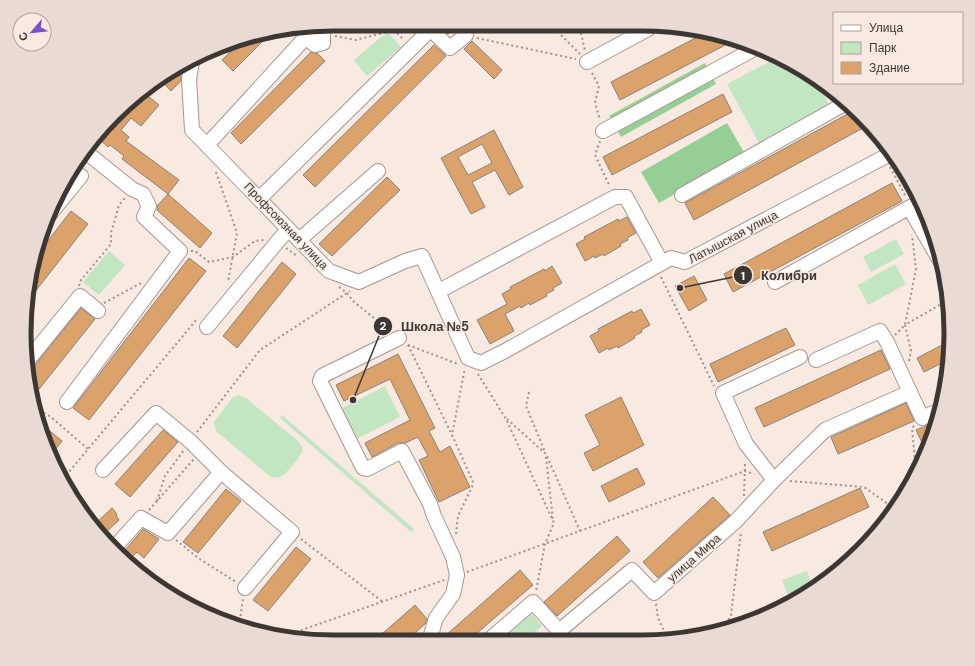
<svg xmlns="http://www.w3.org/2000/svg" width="975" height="666" font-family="'DM Sans',sans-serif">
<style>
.green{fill:#c2e5c2}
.forest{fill:#96cf96}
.building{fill:#dba36b;stroke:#8c8177;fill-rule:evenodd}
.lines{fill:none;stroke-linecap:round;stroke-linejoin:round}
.minor-casing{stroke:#a59790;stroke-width:16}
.path{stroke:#9d938d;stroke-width:2;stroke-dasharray:2 3;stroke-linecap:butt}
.minor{stroke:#fff;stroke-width:14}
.labels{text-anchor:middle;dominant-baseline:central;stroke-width:3;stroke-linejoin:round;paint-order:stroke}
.street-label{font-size:12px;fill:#3d3734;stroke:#f8e9e1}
.rim{fill:none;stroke:#3d3734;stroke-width:5}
.leader{fill:none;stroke:#3d3734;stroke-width:1.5}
.callout-dot{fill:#3d3734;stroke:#f8e9e1;stroke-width:1.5}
.mark-label{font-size:12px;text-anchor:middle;font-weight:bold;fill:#fff}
.callout-label{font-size:13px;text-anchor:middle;font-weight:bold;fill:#3d3734;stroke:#f8e9e1;stroke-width:3;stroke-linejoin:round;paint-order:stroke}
</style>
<rect width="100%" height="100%" fill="#f8e9e1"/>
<g class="green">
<polygon points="389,33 401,47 367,76 354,60 381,37"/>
<polygon points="776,58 796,65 816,81 829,105 759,143 727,84"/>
<polygon points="896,239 904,254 871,272 863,257"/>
<polygon points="109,251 125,265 99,295 83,282"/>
<polygon points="895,264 906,284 868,305 858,285"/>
<polygon points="385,386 400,417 351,442 337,411"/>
<path d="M238 395 246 398 299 442 303 450C300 457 285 477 277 478 275 478 273 477 271 477L216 431 214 422 232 398Z"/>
<polygon points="282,415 414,529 411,532 280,418"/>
<polygon points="807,571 812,586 803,593 789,598 782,580"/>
<polygon points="532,614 542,626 526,639 518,639 511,631"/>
</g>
<g class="forest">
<polygon points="705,63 716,84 621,137 609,116"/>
<polygon points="727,123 745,154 659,203 641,172"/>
</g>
<g class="building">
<polygon points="439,26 456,26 448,34"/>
<polygon points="272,32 233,71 222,60 244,39 253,35"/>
<polygon points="707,32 733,41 620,100 611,82"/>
<polygon points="472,41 502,70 494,79 464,49"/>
<polygon points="434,45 446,56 315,187 303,175"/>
<polygon points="311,52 317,53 325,61 241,144 231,133"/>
<polygon points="176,69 181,74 181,81 171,91 159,78"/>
<polygon points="143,92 159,105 141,126 131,118 121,130 129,137 126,141 179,180 168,194 122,159 124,156 110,145 108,147 96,136 101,129"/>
<polygon points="723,94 732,112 612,175 603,157"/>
<polygon points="853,111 863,128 694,220 685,203"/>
<path d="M494 130 523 187 509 195 495 170 472 182 485 207 471 214 441 158ZM482 144 492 163 468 175 458 157Z"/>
<polygon points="387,177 400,190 332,256 319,244"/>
<polygon points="892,183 902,201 733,292 724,274"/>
<polygon points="168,194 212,233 200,248 157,210 157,206"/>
<polygon points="71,211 88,224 27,302 27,293 36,256"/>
<polygon points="627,217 636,233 627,238 628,240 620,244 621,246 604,256 603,254 595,258 594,256 585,261 576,244 585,239 584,237 618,219 619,221"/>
<polygon points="189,258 206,271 89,420 73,408"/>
<polygon points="282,262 296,274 237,348 223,336"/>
<polygon points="552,266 562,283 553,288 554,290 546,294 547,296 530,305 529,303 521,308 520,306 505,314 514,331 490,344 477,320 507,304 502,294 511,289 510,287 544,269 545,271"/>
<polygon points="694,276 707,300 689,311 675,286"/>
<polygon points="81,308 95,319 32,398 30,393 29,368 36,364"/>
<polygon points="641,309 650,325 641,330 642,332 634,336 635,338 618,348 617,346 609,350 608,348 599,353 590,336 599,331 598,329 632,311 633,313"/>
<polygon points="786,328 795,345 718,382 710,364"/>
<polygon points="950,341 948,360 924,372 917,358"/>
<polygon points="881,350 890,369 764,427 755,408"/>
<polygon points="398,354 435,428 429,431 440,452 450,446 470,487 439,502 419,460 428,456 418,437 405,443 398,443 372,457 365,443 410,420 390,379 344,401 336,385"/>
<polygon points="621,397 644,445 593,471 584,453 600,445 585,415"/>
<polygon points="906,403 914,421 838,454 831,437"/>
<polygon points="937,421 927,451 927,453 916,430"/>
<polygon points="40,423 62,441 51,455 43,433"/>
<polygon points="163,430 178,442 130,497 115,484"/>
<polygon points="637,468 645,484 609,502 601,486"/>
<polygon points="860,488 869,507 772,551 763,532"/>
<polygon points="226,489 241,501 198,553 183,542"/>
<polygon points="713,497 730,515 658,578 643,562"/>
<polygon points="112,508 117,514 116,515 119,520 106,532 97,522"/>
<polygon points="143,529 159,539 144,558 137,552 127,562 120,556"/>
<polygon points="617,536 630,551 557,616 544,602"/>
<polygon points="296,547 311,559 268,611 253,600"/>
<polygon points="520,570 533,585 469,640 449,640 445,636"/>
<polygon points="415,605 427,619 425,624 406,641 374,641"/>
</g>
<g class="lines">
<defs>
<g id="minor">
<polyline points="426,25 450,48 466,35"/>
<polyline points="192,62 189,79 192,130 329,271 359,282 405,261 422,256 468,358 481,363 505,351 671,258 685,262 892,153"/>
<polyline points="587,62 648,29"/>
<polyline points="603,131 754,49"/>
<polyline points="207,145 306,37 317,28 323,34 323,43 315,45 306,37"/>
<polyline points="682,195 846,103"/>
<polyline points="259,199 430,30"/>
<polyline points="46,219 81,176"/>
<polyline points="299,240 378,171"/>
<polyline points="775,282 912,206 914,216 942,264"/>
<polyline points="439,291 615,197 626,197 662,263"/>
<polyline points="207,327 288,229"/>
<polyline points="399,338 322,376 320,381 363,468 367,469 402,451 430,504 434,516 453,557 457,575 453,594 436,618 430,638"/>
<polyline points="29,359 80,296 98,311"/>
<polyline points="910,392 922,418 940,410"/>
<polyline points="67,402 180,251 144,217 149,206 143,194 132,189 86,152"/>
<polyline points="103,470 156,413 190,441 221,472 168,533 141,518 113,549"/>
<polyline points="221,472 292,532 245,588"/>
<polyline points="774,480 746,444 723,393 800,357"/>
<polyline points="490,639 533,602 559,631 632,570 654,593 736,521 774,480 825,430 910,392 887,342 880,331 816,360"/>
</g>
</defs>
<use href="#minor" class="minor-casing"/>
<g class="path">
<polyline points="554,28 580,54"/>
<polyline points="580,28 585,51"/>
<polyline points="335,36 356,40 394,30 404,40"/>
<polyline points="477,38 576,59"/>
<polyline points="592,73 599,86 595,103 600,120"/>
<polyline points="600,141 595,155 610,187"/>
<polyline points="890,167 906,197"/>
<polyline points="216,172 237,233 228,282"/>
<polyline points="286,248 297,256"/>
<polyline points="191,251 195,251 209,262 233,257 255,241 264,240"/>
<polyline points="661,277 714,386"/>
<polyline points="79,286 81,280 111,244 111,233 119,205 125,198"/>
<polyline points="339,287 347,293 353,301 390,331"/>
<polyline points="104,303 143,282"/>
<polyline points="895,335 905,325 916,269 912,235"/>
<polyline points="408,345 452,435"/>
<polyline points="408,345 458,364"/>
<polyline points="909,361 911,351 905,325 948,300"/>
<polyline points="478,374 506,419 554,523 545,544 536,591"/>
<polyline points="529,392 526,406 545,452"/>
<polyline points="35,408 51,417 88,449"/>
<polyline points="507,419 546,454 580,531"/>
<polyline points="914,426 912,428 916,472"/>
<polyline points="197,432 260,350 350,291"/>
<polyline points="546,457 553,520"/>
<polyline points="63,479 198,318"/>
<polyline points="790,481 864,487 895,509"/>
<polyline points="744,496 745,462"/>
<polyline points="157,501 165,476 184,450"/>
<polyline points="149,510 194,459"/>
<polyline points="456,534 458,516 472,487 473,482 452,435 465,368"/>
<polyline points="301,539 383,602"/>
<polyline points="176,540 198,558 236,582"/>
<polyline points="467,572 745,471 754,474"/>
<polyline points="656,604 658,618 667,637"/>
<polyline points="239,626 243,599"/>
<polyline points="724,629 731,615 741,532"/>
<polyline points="288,638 299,631 444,580"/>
</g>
<use href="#minor" class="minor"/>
</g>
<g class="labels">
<g class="street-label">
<text transform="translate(286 226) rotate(46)">Профсоюзная улица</text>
<text transform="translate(733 237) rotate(-28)">Латышская улица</text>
<text transform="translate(694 558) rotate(-41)">улица Мира</text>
</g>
</g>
<path d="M0 0H975V666H0ZM333 31H642A302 302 0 0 1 944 333V333A302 302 0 0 1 642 635H333A302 302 0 0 1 31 333V333A302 302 0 0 1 333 31Z" fill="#e9dbd3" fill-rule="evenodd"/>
<path class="rim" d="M333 31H642A302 302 0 0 1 944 333V333A302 302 0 0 1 642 635H333A302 302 0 0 1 31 333V333A302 302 0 0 1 333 31Z"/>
<path class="leader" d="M680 288L743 275M353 400L383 326"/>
<g class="callout-dot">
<circle cx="680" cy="288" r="4"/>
<circle cx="353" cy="400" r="4"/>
<circle cx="743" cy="275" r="10"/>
<circle cx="383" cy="326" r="10"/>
</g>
<g class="mark-label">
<text x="743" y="280">1</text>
<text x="383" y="330">2</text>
</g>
<g class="callout-label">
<text x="789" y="280">Колибри</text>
<text x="435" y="331">Школа №5</text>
</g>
<rect x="833" y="12" width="130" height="72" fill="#f8e9e1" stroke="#ada29c"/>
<rect x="841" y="25" width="20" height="6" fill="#ffffff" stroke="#ada29c"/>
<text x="869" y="32" font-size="12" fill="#3d3734">Улица</text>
<rect x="841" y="42" width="20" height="12" fill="#c2e5c2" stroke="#ada29c"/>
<text x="869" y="52" font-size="12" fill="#3d3734">Парк</text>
<rect x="841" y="62" width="20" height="12" fill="#dba36b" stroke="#ada29c"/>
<text x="869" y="72" font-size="12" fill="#3d3734">Здание</text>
<g transform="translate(32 32) rotate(242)"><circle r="19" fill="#f8e9e1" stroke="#ada29c"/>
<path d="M0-3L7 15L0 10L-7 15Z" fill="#7e4fc7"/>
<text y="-6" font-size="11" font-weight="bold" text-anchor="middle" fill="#3d3734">С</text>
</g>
</svg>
